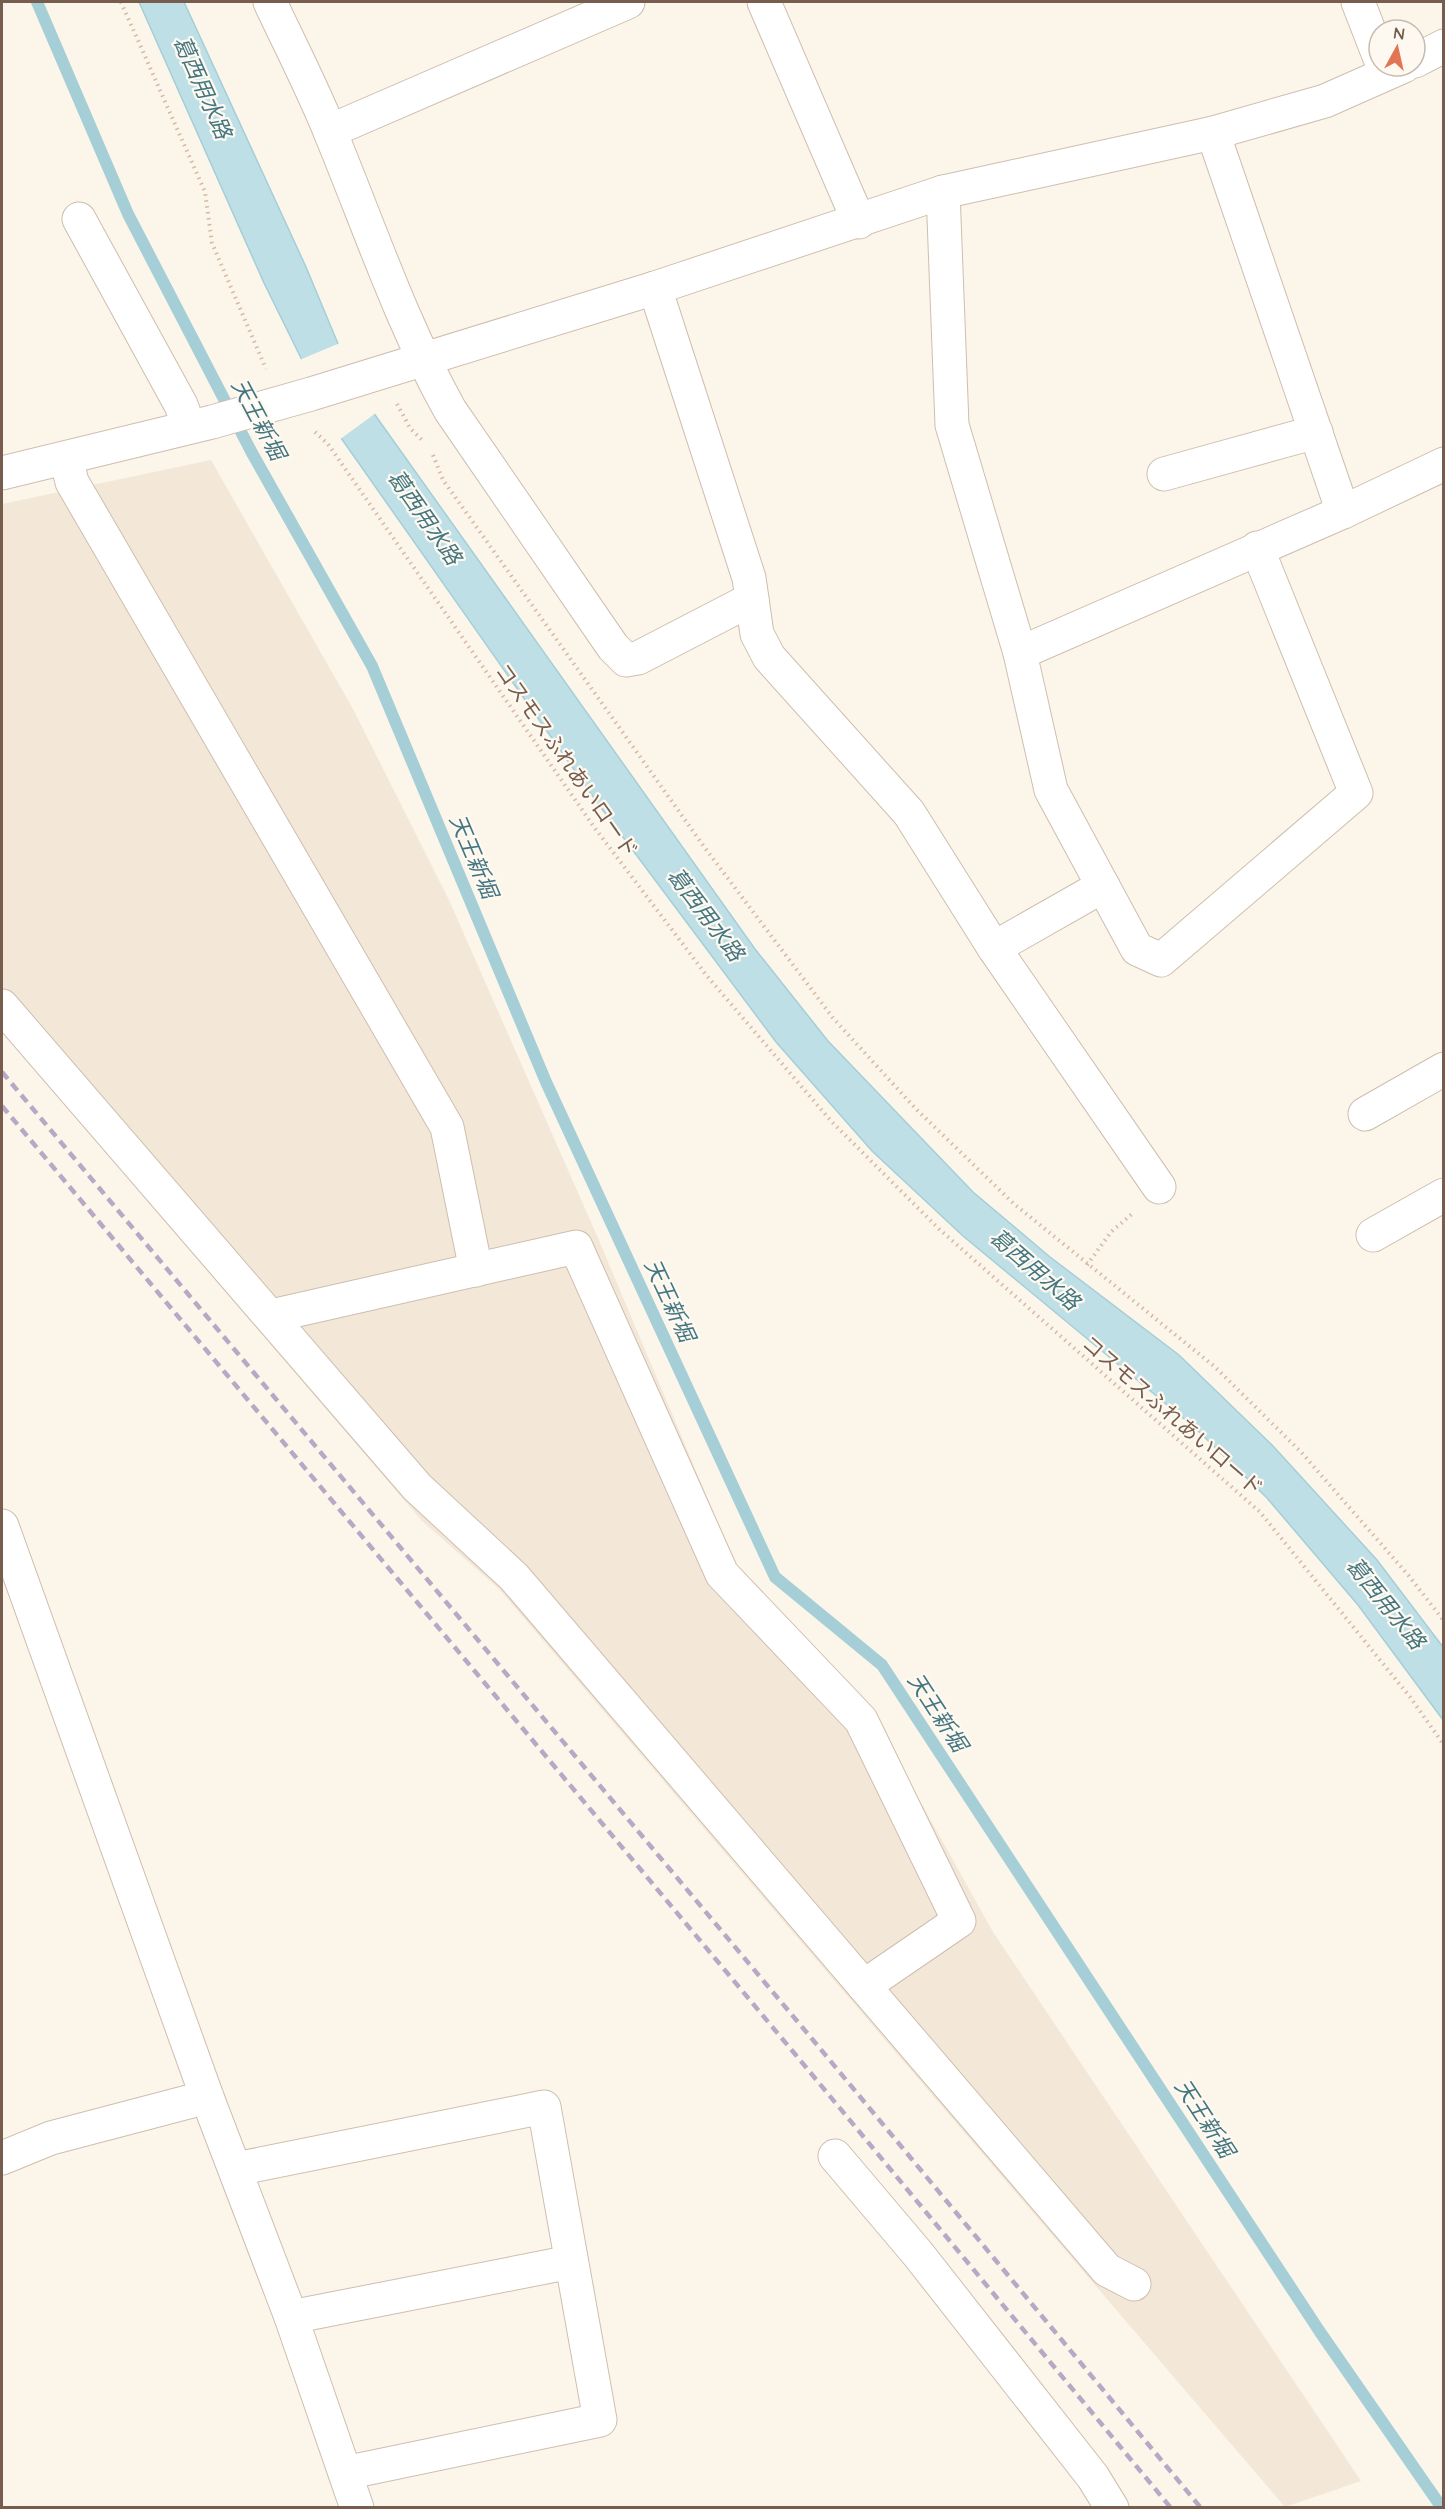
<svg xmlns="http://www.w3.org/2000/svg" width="1445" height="2509" font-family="Quicksand,'Noto Sans JP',sans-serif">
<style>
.residential{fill:#f3e8d8}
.water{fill:#bedfe6;stroke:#a5ced7;stroke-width:1.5}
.pier{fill:#fcf5ea}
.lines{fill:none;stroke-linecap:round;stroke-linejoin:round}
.stream{stroke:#a5ced7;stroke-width:12}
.minor-casing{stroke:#cebeaf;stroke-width:35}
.path{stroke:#d6b9a5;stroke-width:4;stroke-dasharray:1.5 4.5;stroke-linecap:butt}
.minor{stroke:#fff;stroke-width:33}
.rail{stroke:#b9a7c6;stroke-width:4.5;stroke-dasharray:9 6;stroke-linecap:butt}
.labels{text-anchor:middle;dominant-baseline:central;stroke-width:4.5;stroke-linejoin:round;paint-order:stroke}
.street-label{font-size:21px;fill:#765d4d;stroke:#fef9f0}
.water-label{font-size:22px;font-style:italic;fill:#447682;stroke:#fef9f0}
</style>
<rect width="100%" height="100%" fill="#fcf5ea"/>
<polygon class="residential" points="211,460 353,709 449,900 598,1238 737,1568 862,1697 993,1932 1361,2481 1285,2507 499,1589 422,1521 2,1032 2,504"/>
<polygon class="water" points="139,2 184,2 306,267 349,370 363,398 755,949 828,1041 973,1192 1050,1257 1179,1355 1273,1446 1377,1560 1443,1647 1443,1720 1358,1605 1267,1498 1195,1428 963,1236 872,1151 776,1042 596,801 339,435 264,283"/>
<polygon class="pier" points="340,343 357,380 376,413 339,440 297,361"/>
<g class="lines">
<polyline class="stream" points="37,2 128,214 252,453 372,666 546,1082 775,1577 882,1665 1320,2332 1442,2508"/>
<defs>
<g id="minor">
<path d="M270 2C290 45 313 89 331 134 369 226 401 322 450 410L613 647 626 660 638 658 752 599 749 578 655 288"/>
<polyline points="764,2 859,222"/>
<polyline points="1358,2 1379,56"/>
<polyline points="1415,61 1444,46"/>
<polyline points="330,131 628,2"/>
<polyline points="1213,133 1343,512 1444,464"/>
<polyline points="943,192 952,425 1020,653 1051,790 1137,949 1161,960 1356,793 1257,548"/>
<polyline points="79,219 181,405 189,427"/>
<polyline points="66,458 72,482 447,1127 476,1270"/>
<polyline points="2,473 212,422 311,394 655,288 943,192 1213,133 1325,101 1404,66"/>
<polyline points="1164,474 1316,432"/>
<polyline points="752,599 757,634 769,657 909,813 994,948 1159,1187"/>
<polyline points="1020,653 1343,512"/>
<polyline points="994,948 1103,886"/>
<polyline points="2,1006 417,1487 514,1577 1107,2270 1134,2284"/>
<polyline points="1365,1114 1444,1069"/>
<polyline points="1373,1235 1444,1195"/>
<polyline points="271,1316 576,1247 722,1574 861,1720 959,1921 864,1986"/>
<polyline points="2,1526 207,2097 291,2317 357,2508"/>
<polyline points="835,2156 918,2254 1093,2477 1112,2508"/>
<polyline points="2,2158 51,2138 207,2097"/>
<polyline points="236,2169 544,2107 600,2420 345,2473"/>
<polyline points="291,2317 571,2262"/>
</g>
</defs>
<use href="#minor" class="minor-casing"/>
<g class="path">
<polyline points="121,2 205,192 212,243 266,369"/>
<polyline points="397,404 410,428 424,442"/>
<polyline points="315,432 328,444 594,827 707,976 831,1121 939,1229 1260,1512 1410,1697 1444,1745"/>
<polyline points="433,455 443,480 705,848 833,1018 915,1108 1013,1203 1215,1367 1301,1452 1409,1576 1444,1621"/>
<polyline points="1087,1265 1111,1232 1133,1213"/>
</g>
<use href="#minor" class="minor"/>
<g class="rail">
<polyline points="2,1072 813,2040 1201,2508"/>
<polyline points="2,1106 795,2054 1171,2508"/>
</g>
</g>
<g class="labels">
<g class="street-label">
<text transform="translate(567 760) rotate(55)">コスモスふれあいロード</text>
<text transform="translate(1173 1415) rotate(41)">コスモスふれあいロード</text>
</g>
<g class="water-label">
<text transform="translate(203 87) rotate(66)">葛西用水路</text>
<text transform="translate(259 419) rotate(62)">天王新堀</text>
<text transform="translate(425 517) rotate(55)">葛西用水路</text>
<text transform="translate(474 856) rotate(67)">天王新堀</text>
<text transform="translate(706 914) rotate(53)">葛西用水路</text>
<text transform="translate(1035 1269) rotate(41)">葛西用水路</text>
<text transform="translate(670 1300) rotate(65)">天王新堀</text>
<text transform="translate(1386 1603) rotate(51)">葛西用水路</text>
<text transform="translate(938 1712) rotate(57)">天王新堀</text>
<text transform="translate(1205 2118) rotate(57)">天王新堀</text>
</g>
</g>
<rect width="1445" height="2509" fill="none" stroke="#765d4d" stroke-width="6"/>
<g transform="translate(1397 48) rotate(8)"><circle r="28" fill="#fef9f0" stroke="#c8bbaf" stroke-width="1.5"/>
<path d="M0-4.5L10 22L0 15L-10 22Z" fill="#e17654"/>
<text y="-9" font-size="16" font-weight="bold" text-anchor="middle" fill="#765d4d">N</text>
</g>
</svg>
